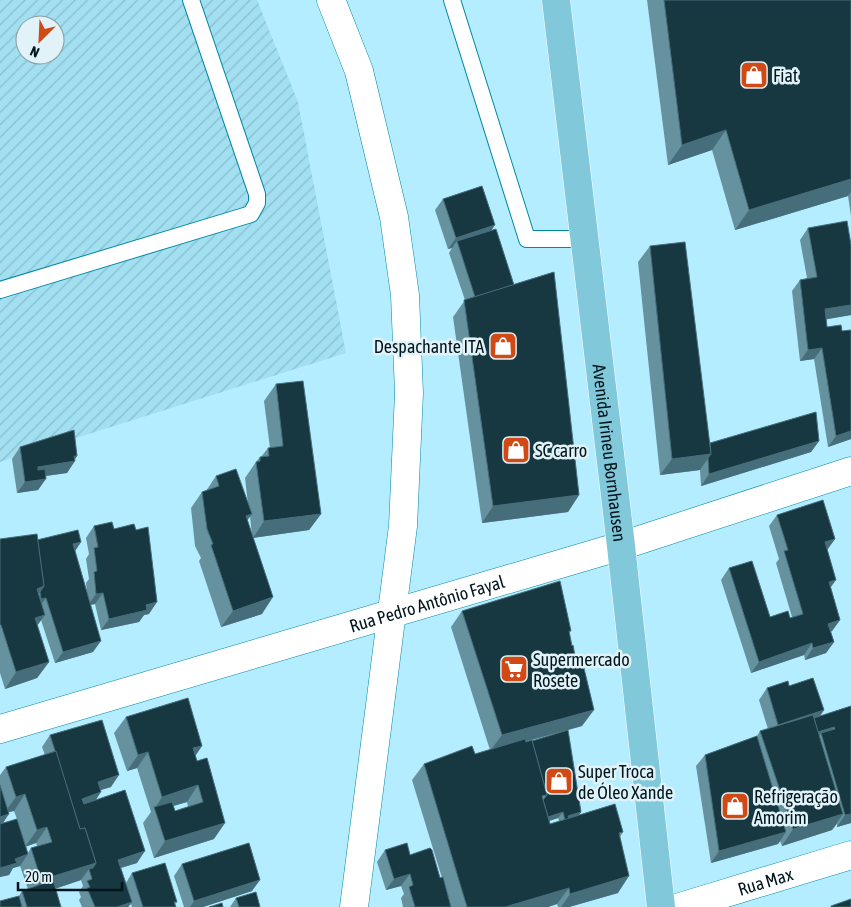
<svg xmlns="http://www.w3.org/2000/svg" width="851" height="907" font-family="'Asap Condensed',sans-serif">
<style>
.industrial{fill:url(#industrial-furrows);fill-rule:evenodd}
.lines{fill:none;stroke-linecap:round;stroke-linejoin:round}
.service-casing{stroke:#0188a4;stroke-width:18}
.minor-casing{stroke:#0188a4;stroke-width:29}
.primary-casing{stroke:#fff;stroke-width:29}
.service{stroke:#fff;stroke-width:16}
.minor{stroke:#fff;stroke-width:28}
.primary{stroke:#81c8da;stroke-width:28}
.wall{fill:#6692a0;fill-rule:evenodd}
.shaded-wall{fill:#466e7a}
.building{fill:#173841;stroke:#466e7a}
.labels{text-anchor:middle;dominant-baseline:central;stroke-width:5;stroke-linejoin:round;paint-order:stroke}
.poi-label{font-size:18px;fill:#01151c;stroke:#e1f3f9;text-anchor:start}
.street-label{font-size:18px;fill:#01151c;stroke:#e1f3f9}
</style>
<defs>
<pattern id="industrial-furrows" width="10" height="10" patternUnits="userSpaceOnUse" patternTransform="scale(1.25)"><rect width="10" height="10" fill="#a1dff1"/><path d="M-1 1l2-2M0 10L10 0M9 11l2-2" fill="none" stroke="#89bece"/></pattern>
</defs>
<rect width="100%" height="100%" fill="#b4edff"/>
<path class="industrial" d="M0 0H257L298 102 346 353 0 462ZM25 25H55V55H25Z"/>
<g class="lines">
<defs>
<g id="service">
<polyline points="452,0 527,239 584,239"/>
<polyline points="0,290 251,214 257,203 257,194 191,0"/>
</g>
<g id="minor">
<polyline points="331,0 359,71 394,217 405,295 409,393 403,526 354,907"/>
<path id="s1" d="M0 729 621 546 851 471"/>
<path id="s2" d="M680 907 851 855"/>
</g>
<g id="primary">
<path id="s3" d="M556 0 621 546 661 907"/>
</g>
</defs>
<use href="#service" class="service-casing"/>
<use href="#minor" class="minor-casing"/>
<use href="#primary" class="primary-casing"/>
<use href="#service" class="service"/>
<use href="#minor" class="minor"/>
<use href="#primary" class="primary"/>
</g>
<g class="wall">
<polygon points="647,0 851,0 851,216 848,196 735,230 712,150 668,165"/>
<polygon points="443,199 491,230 579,495 568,512 482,523 453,317 465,300 449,253 452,248 448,249 435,210"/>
<polygon points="808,228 851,245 851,315 826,319 827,327 842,331 851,330 851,439 828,447 814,359 800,361 792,291 800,280 807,278 800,240"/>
<polygon points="650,246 710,443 819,441 811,452 701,486 700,470 660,475 638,262"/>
<path d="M276 384 321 514 309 530 253 538 262 614 221 627 199 561 201 558 195 546 191 508 202 492 206 491 216 476 248 504 245 478 256 462 260 457H261L268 448H270L264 401ZM250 516 252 536 247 520Z"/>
<polygon points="20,447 75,460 67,473 46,476 38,490 17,493 12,459"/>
<polygon points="777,515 835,539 827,550 831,588 840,620 832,631 831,632 834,642 826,653 805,660 804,655 751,673 721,580 729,568 770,617 790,618 792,617 776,563 779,559 769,526"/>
<polygon points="94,526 114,529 149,614 144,615 139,622 101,630 95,604 91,605 93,652 55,663 41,620 37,626 49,662 37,678 5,689 0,673 0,539 37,540 81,542 75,551 87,591 86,583 89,579 86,559 89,554 86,538"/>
<path d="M462 611 571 631 569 633 582 726 526 742 581 812 578 816 623 832 620 837 618 893 569 907H558L557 904 548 907H403L401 898 404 894 401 886 386 890 377 862 385 850 410 855 440 878H442L412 780 424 764 475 754 490 750 451 627ZM558 818 559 821 550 824 549 821Z"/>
<polygon points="767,688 824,710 820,716 851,706 851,823 837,827 837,824 832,830 782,846 780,841 778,844 711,863 696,766 705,755 757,736 760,731 768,729 759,700"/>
<path d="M126 717 202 746 195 756 214 839 154 858 143 823 151 812 137 768 127 771 114 733ZM187 802 188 807 175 811 173 806Z"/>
<path d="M50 735 111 787 101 790 96 800 137 863 121 868 126 883 132 873 177 902 175 904 176 907H132L131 904 128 907H82L79 900 81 897 79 892 83 886 81 880 55 889 61 907H0L19 896 22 891 28 889 20 866 13 868 9 875 0 877V775L6 767 45 755 42 747ZM14 811 17 819 3 823 8 812ZM36 843 37 846 31 848 28 853 26 846Z"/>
<polygon points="182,864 252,891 203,907 184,907 174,876"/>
<polygon points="236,898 260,907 230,907"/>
</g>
<g class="shaded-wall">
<polygon points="726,130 712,150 668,165 682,145"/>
<polygon points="851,179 851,192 848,196 735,230 749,210"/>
<polygon points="495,225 487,237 457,241 452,248 448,249 456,238"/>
<polygon points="851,305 851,315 817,321 825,309"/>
<polygon points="822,348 814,359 800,361 808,350"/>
<polygon points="851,431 851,439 828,447 836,436"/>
<polygon points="819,441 811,452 701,486 709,474"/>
<polygon points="711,454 700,470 660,475 672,459"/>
<polygon points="74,456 77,456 74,461 75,461 67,473 30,478 38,467"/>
<polygon points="46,479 38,490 17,493 25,482"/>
<polygon points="579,495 568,512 482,523 493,506"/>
<polygon points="252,514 240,530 246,516"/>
<polygon points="321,514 309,530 253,538 264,521"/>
<polygon points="835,539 827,550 825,542"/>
<polygon points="81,542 73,554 73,544"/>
<polygon points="836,580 828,591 829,582"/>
<polygon points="44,586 33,602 37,589"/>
<polygon points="103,593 95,604 88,605 96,594"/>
<polygon points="273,597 262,614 221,627 233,611"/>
<polygon points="46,598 38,609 33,611 41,599"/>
<polygon points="157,602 149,614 144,615 139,622 101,630 109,619 146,605"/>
<polygon points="45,615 33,631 35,618"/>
<polygon points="840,620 832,631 820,635 828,624"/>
<polygon points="101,641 93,652 55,663 63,652"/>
<polygon points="834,642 826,653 805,660 813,648"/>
<polygon points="812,643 804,655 751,673 759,662"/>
<polygon points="49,662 37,678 5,689 16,672"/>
<polygon points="594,710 582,726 490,751 502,735"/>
<polygon points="824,710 816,722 801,718"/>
<polygon points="834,727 826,739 821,733 814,743 814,734"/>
<polygon points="202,746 191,762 193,748"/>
<polygon points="148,752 137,768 127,771 138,755"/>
<polygon points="119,775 111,787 90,793 98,782"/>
<polygon points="198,785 187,802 156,811 155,808 162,797"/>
<polygon points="101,792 93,804 74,810 82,799"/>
<polygon points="25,794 14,811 4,813 16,797"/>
<polygon points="563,812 558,818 543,823 547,817"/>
<polygon points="581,812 577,818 565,821 568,816"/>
<polygon points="9,814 1,826 0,826 0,817"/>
<polygon points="843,814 832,830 782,846 793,829"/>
<polygon points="851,814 851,823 837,827 845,815"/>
<polygon points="225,823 214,839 154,858 165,841"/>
<polygon points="47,827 36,843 25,847 37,830"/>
<polygon points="786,832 778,844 711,863 719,851"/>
<polygon points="145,851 137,863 110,871 118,860"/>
<polygon points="28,854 20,866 13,868 9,875 0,877 0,868 15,859"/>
<polygon points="96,863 90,872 89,869 81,880 30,897 41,880"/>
<polygon points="410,874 401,886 386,890 394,879"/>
<polygon points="629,876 618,893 569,907 561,907 570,894"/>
<polygon points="260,880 252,891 203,907 190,907 194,901"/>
<polygon points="569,888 557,904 548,907 505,907"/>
<polygon points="132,902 128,907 117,907"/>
</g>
<g class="building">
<polygon points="664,0 851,0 851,179 749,210 726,130 682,145"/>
<polygon points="482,186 495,225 456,238 443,199"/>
<polygon points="847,221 851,245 851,305 825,309 827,327 841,325 842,331 851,330 851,431 836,436 822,348 808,350 800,280 817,277 808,228"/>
<polygon points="496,229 514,285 475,297 457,241"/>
<polygon points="685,242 711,454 672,459 650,246"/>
<polygon points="554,272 579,495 493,506 464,300"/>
<polygon points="303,381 321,514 264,521 256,462 260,461 260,457 269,456 268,448 283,446 276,384"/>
<polygon points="816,412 819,441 709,474 708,458 711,454 710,443"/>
<polygon points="74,430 77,456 74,456 75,461 38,467 38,470 45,469 46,479 25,482 20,447"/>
<polygon points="236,469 252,514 246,516 273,597 233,611 211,545 213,544 207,529 202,492 219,486 216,476"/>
<polygon points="823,500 835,539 825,542 836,580 829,582 840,620 828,624 834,642 813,648 812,643 759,662 729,568 752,561 770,617 788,611 790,618 803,614 784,551 788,550 777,515"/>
<polygon points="112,522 114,529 134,524 136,530 148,527 157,602 146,605 147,610 109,619 103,593 96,594 94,572 97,571 94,548 98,547 94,526"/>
<polygon points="78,530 81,542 73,544 101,641 63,652 46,598 41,599 40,592 44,586 37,540"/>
<polygon points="37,534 44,586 37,589 45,615 35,618 49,662 16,672 1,625 0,625 0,539"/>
<polygon points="560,581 571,631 569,631 572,646 573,645 576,661 582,660 594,710 502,735 462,611"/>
<polygon points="813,678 824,710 778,725 767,688 788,681 789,686"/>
<polygon points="188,698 202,746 193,748 197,761 207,758 225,823 165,841 154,807 172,802 175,811 203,802 198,785 162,797 148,752 138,755 126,717"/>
<polygon points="851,706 851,814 845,815 821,733 835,729 834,727 818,732 814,718"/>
<polygon points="813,715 843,814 793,829 760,731"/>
<polygon points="102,720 119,775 98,782 101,792 82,799 84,804 125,790 145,851 118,860 132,902 117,907 95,907 87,888 90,887 87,881 92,879 89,869 93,868 96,863 85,828 80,829 50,735"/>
<polygon points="568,730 581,812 568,816 569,819 565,820 563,812 548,817 543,800 547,795 532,741"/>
<polygon points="757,736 786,832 719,851 705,755"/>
<polygon points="525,739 526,742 532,740 547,795 542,796 550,824 615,804 623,832 619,833 629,876 570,894 569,888 505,907 467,907 424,764 472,746 475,754"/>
<polygon points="56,751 80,829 85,828 96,863 41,880 31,848 52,842 47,827 37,830 25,794 16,797 6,767"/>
<polygon points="0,785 9,814 0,817"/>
<polygon points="17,819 28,854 15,859 17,863 0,868 0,824"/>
<polygon points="249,843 260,880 194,901 182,864"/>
<polygon points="407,843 410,855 430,848 432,850 440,878 443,877 451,907 415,907 409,887 413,885 410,874 394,879 385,850"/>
<polygon points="165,863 177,902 174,902 176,907 143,907 132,873"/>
<polygon points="53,880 61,907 27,907 22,891"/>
<polygon points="256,892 260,907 239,907 236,898"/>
<polygon points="19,896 22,907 0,907 0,901"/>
<polygon points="851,899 851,907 831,907 831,906"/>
<polygon points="222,903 223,907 209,907"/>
</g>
<defs>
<symbol id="shop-square" viewBox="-11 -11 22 22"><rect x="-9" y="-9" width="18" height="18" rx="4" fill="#d14a15" stroke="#e1f3f9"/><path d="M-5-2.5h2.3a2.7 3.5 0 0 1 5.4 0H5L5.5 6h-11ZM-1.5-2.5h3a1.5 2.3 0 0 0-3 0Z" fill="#fff"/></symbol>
<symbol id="supermarket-square" viewBox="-11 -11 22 22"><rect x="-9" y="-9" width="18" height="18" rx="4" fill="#d14a15" stroke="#e1f3f9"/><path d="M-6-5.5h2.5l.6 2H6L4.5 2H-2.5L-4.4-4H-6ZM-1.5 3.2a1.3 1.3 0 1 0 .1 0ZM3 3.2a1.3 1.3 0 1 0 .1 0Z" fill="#fff"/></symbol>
</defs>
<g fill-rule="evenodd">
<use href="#shop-square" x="738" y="59" width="32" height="32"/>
<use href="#shop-square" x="487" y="330" width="32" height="32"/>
<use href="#shop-square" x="500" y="434" width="32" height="32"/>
<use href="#supermarket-square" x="498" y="653" width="32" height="32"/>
<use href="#shop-square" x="543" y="765" width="32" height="32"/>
<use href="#shop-square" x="719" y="790" width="32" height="32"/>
</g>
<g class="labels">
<g class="poi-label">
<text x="773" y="75">Fiat</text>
<text x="484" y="346" text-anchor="end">Despachante ITA</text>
<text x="535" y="450">SC carro</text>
<text x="533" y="659">Supermercado<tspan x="533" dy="21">Rosete</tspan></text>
<text x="578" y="771">Super Troca<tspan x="578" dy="21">de Óleo Xande</tspan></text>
<text x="754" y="796">Refrigeração<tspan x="754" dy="21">Amorim</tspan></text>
</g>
<g class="street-label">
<text stroke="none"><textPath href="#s3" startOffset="456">Avenida Irineu Bornhausen</textPath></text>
<text stroke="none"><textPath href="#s1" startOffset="445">Rua Pedro Antônio Fayal</textPath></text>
<text stroke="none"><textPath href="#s2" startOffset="89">Rua Max</textPath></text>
</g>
</g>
<g transform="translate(40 40) rotate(204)"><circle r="24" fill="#e1f3f9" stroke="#879aa1"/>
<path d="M0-4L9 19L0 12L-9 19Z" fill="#d14a15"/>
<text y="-8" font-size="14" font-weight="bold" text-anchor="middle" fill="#01151c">N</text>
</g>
<path d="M18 882v8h104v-8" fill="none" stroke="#01151c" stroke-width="2.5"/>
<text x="25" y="882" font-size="15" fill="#01151c" stroke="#e1f3f9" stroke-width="4" paint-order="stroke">20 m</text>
</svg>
